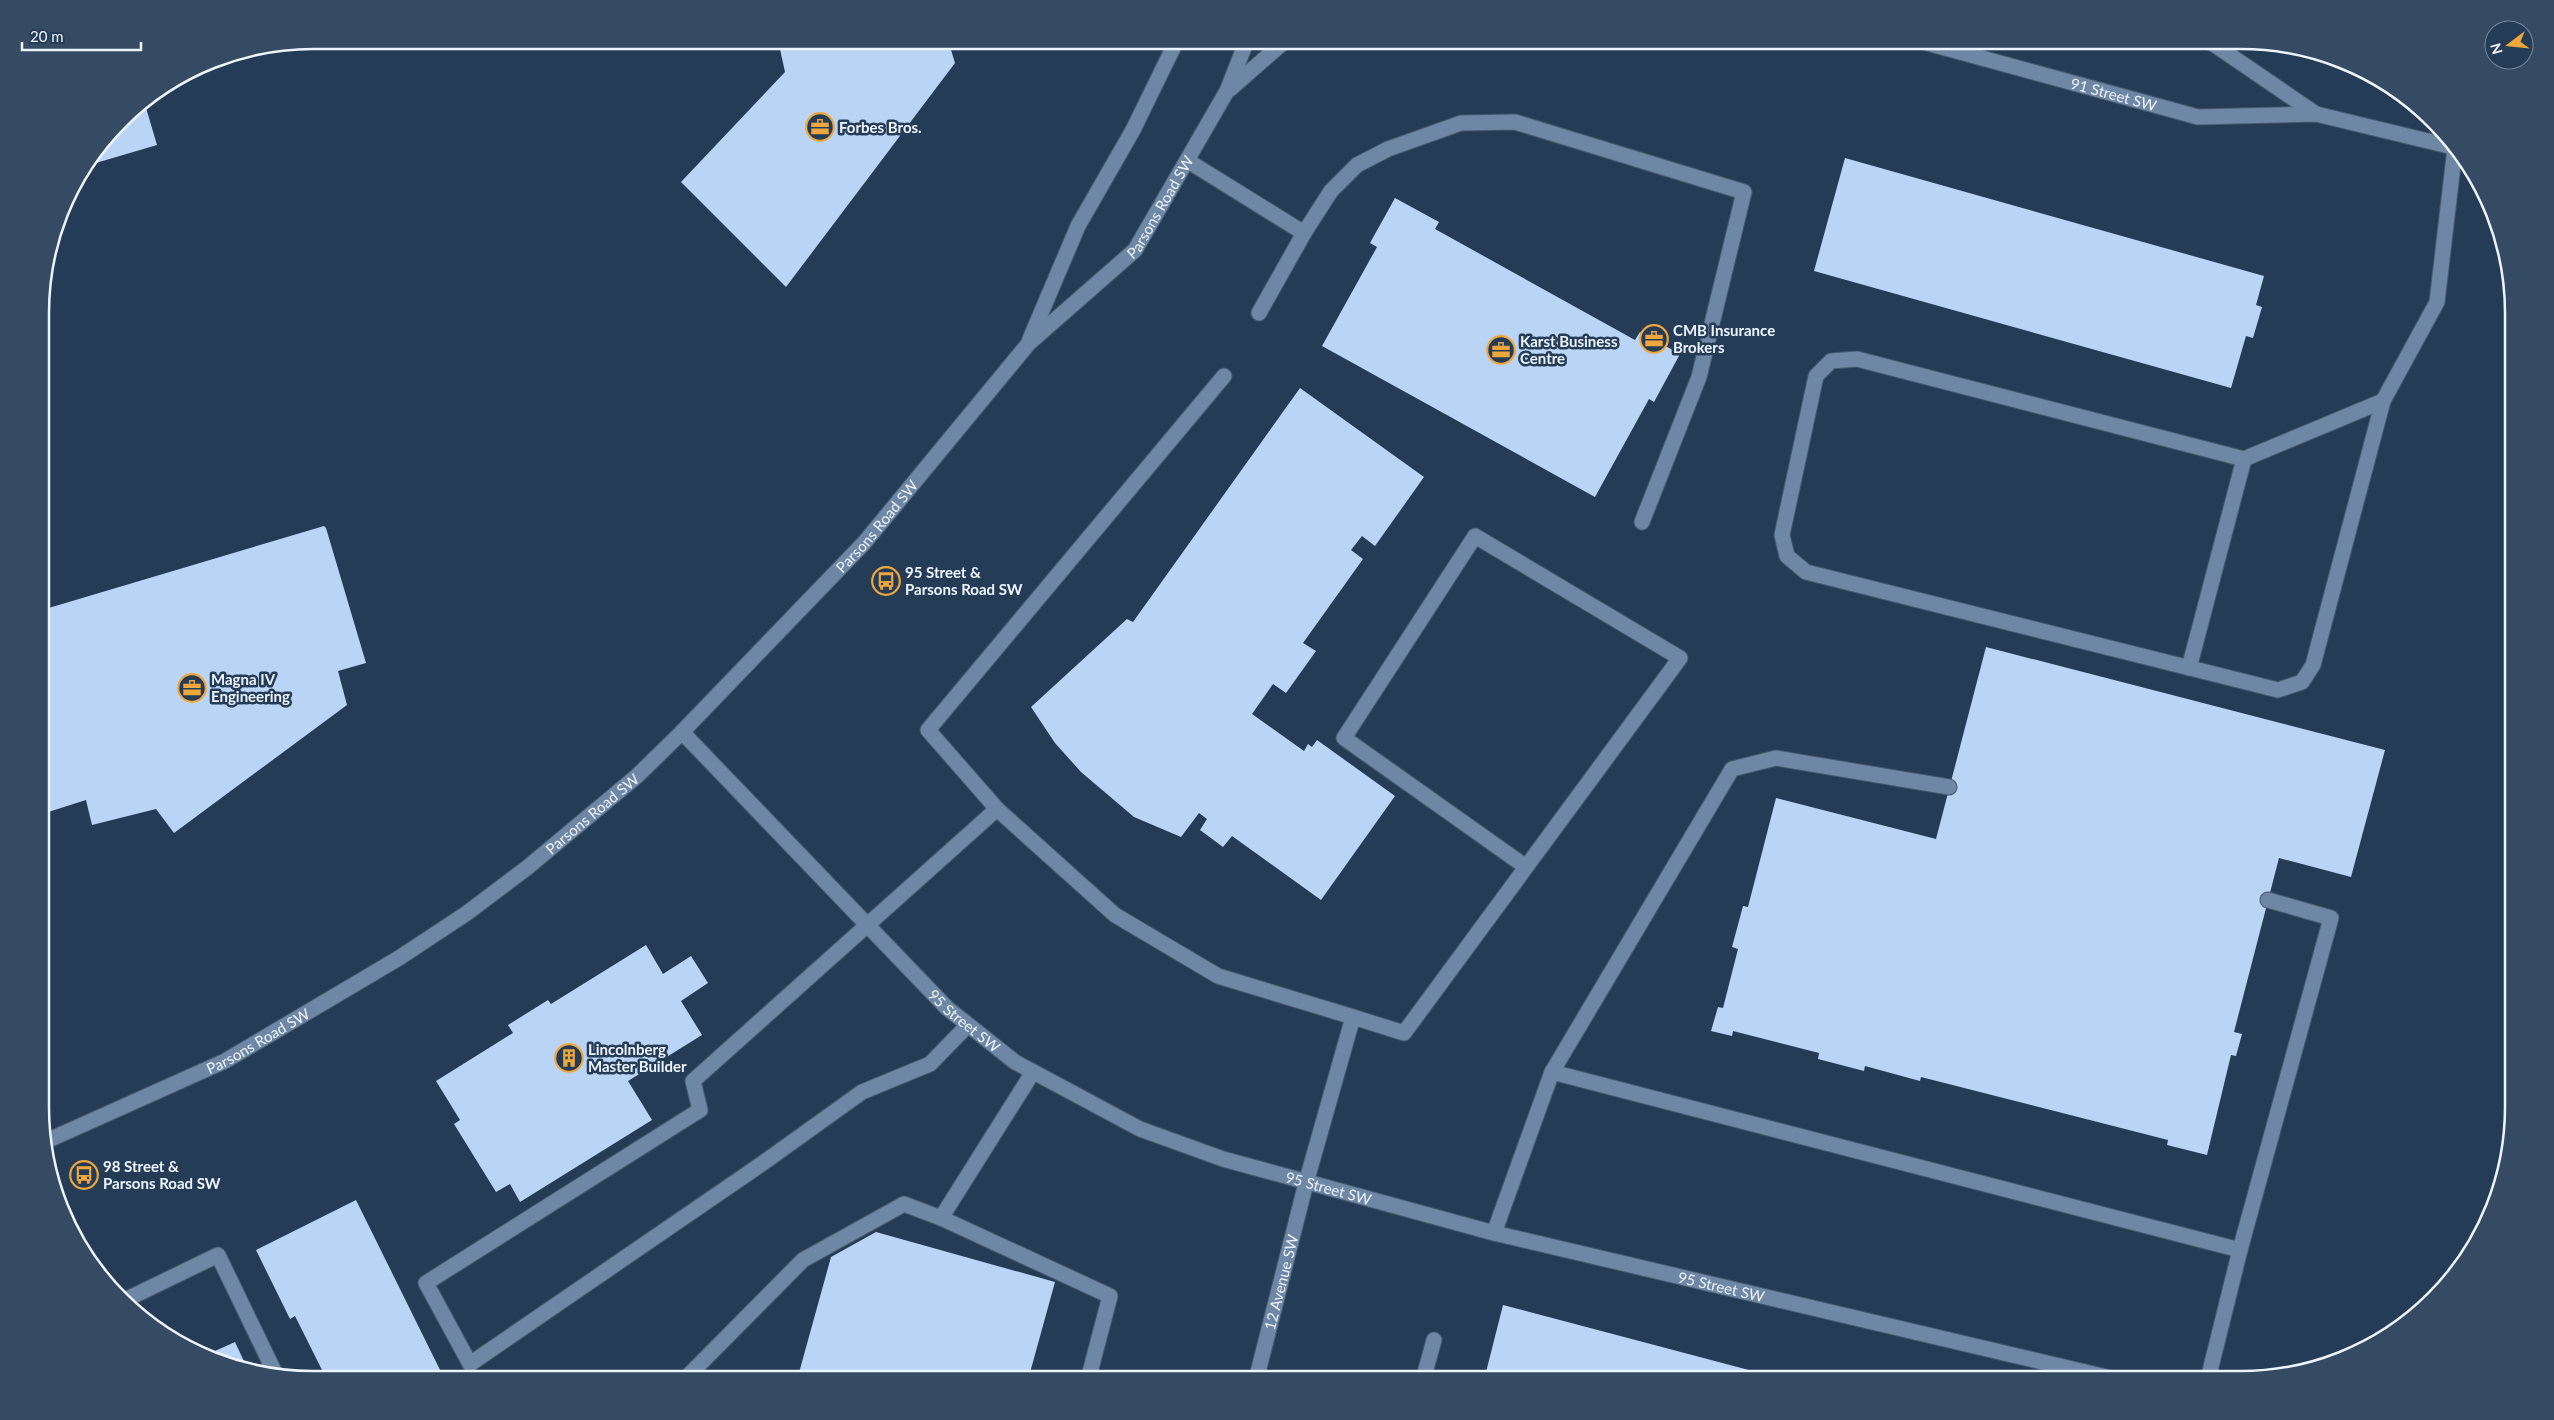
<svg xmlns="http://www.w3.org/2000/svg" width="2554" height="1420" font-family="Lato,sans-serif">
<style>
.building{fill:#b9d4f5}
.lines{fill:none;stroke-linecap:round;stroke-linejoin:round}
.service-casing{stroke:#47596e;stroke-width:17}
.tertiary-casing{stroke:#47596e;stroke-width:17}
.secondary-casing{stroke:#47596e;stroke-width:17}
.service{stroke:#6d87a5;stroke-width:15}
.tertiary{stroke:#6d87a5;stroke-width:15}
.secondary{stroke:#6d87a5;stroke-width:15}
.labels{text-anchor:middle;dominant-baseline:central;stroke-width:5;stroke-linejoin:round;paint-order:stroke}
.street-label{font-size:15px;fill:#ecf4ff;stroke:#253c57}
.poi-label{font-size:15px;font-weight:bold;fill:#ecf4ff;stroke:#253c57;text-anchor:start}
.rim{fill:none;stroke:#ecf4ff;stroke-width:2.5}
</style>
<rect width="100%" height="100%" fill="#253c57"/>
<g class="building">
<polygon points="778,40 948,40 955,63 786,287 681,182 785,72"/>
<polygon points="144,101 157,145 89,165 133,108"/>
<polygon points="1845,158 2264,276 2256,305 2262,307 2253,338 2246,336 2231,388 1814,271"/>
<polygon points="1395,198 1439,222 1435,229 1635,340 1640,332 1680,354 1654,402 1649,399 1595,497 1322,346 1377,247 1370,243"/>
<polygon points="1300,388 1424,477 1375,546 1362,536 1351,550 1363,559 1303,643 1316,651 1286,693 1273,684 1252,714 1304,751 1308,744 1312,747 1317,740 1395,796 1321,900 1232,836 1223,847 1200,830 1207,819 1199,813 1181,837 1134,817 1081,772 1055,743 1031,707 1127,619 1133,622"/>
<polygon points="324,526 326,528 366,663 338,671 347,705 174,833 156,809 92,825 86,800 42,814 42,610"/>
<polygon points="1986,647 2385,750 2351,877 2279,858 2234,1032 2242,1034 2236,1056 2231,1055 2207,1155 2167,1145 2168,1140 1921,1077 1920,1081 1865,1066 1864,1071 1818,1059 1819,1053 1733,1031 1732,1036 1711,1031 1718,1007 1723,1008 1738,949 1732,947 1743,906 1748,907 1776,798 1936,839"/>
<polygon points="646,945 663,974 691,956 708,983 681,1001 702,1035 628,1081 652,1120 520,1202 510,1184 496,1192 454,1124 460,1120 436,1081 513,1033 508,1025 548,1000 551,1004"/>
<polygon points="356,1200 445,1380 327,1380 295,1316 290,1319 256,1250"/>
<polygon points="876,1232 1055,1282 1028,1380 797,1380 831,1257"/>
<polygon points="1503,1305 1783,1379 1783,1380 1484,1380"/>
<polygon points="235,1342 249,1372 206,1355"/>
</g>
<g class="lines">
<defs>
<g id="service">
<polyline points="1188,161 1304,233 1331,191 1357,165 1388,149 1461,123 1515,122 1744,192 1699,377 1642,522"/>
<polyline points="1259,313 1304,233"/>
<polyline points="2383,401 2313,665 2302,682 2278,690 1806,572 1787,556 1782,535 1816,376 1831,361 1857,359 2244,459 2383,401 2437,302 2455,148"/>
<polyline points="2189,668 2244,459"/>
<polyline points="997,809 928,730 1224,376"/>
<polyline points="1353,1017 1404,1033 1680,658 1475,536 1344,738 1526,867"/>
<polyline points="968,1025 930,1064 862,1092 763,1163 470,1364 426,1283 700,1110 693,1081 997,809 1115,915 1218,976 1353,1017 1306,1183"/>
<polyline points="1552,1072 1732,769 1776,758 1949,787"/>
<polyline points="941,1218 1110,1296 1088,1380"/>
<polyline points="1494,1233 1552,1072 2240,1250"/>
<polyline points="123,1301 218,1255 276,1375"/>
<polyline points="2208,1379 2240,1250 2331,918 2268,900"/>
<polyline points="684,1380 803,1260 904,1204 941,1218 1033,1072"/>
<polyline points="1423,1380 1434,1340"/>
</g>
<g id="tertiary">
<path id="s1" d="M682 732 947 1008 1015 1062 1140 1129 1223 1159 1494 1233 2115 1379"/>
<path id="s2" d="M1256 1380 1306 1183"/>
</g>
<g id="secondary">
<path id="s3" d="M1916 40 2198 117 2316 114 2457 148"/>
<polyline points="2198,40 2212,43 2316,114"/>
<polyline points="1230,89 1286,40"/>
<polyline points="1030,339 1078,226 1133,130 1177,40"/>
<path id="s4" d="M42 1143 225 1061 399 958 467 913 528 867 637 776 682 732 864 543 1029 343 1135 250 1227 91 1247 40"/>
</g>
</defs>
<use href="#service" class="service-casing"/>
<use href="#tertiary" class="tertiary-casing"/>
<use href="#secondary" class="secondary-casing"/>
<use href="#service" class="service"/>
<use href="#tertiary" class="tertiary"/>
<use href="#secondary" class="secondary"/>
</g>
<defs>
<symbol id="office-ring" viewBox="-11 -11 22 22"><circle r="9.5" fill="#253c57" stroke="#efa73d" stroke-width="1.5"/><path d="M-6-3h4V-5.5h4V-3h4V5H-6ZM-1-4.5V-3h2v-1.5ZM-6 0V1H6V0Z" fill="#efa73d"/></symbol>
<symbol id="bus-ring" viewBox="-11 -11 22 22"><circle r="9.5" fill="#253c57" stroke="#efa73d" stroke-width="1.5"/><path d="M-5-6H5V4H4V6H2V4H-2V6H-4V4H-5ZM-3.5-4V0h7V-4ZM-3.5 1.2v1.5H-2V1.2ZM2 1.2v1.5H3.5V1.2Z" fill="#efa73d"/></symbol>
<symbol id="building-ring" viewBox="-11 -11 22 22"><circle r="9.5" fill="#253c57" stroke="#efa73d" stroke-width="1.5"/><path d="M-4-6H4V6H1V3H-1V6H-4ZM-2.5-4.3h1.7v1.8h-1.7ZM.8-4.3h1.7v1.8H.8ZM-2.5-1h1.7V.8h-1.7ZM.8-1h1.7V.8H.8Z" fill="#efa73d"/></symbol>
</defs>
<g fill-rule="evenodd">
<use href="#office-ring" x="804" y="111" width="32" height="32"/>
<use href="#office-ring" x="1638" y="323" width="32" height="32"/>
<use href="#office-ring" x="1485" y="334" width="32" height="32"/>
<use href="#bus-ring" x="870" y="565" width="32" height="32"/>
<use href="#office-ring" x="176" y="672" width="32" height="32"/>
<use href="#building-ring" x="553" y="1042" width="32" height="32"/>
<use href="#bus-ring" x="68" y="1159" width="32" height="32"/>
</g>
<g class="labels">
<g class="street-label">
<text stroke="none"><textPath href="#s3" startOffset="205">91 Street SW</textPath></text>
<text stroke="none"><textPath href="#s4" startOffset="1478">Parsons Road SW</textPath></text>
<text stroke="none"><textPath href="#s4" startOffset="1049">Parsons Road SW</textPath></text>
<text stroke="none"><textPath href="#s4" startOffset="644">Parsons Road SW</textPath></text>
<text stroke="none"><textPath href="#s1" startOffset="404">95 Street SW</textPath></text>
<text stroke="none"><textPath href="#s4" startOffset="239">Parsons Road SW</textPath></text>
<text stroke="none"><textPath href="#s1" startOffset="809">95 Street SW</textPath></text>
<text stroke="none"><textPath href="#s2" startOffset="101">12 Avenue SW</textPath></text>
<text stroke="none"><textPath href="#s1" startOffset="1214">95 Street SW</textPath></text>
</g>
<g class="poi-label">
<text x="839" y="127">Forbes Bros.</text>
<text x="1673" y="330">CMB Insurance<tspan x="1673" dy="17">Brokers</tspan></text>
<text x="1520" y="341">Karst Business<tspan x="1520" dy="17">Centre</tspan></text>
<text x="905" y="572">95 Street &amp;<tspan x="905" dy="17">Parsons Road SW</tspan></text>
<text x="211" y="679">Magna IV<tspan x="211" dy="17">Engineering</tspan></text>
<text x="588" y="1049">Lincolnberg<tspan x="588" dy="17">Master Builder</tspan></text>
<text x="103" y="1166">98 Street &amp;<tspan x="103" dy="17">Parsons Road SW</tspan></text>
</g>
</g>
<path d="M0 0H2554V1420H0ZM313 49H2241A264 264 0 0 1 2505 313V1107A264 264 0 0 1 2241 1371H313A264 264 0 0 1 49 1107V313A264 264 0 0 1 313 49Z" fill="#354b64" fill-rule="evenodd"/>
<path class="rim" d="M313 49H2241A264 264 0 0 1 2505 313V1107A264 264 0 0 1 2241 1371H313A264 264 0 0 1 49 1107V313A264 264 0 0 1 313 49Z"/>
<g transform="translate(2509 45) rotate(254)"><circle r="24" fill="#253c57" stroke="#75869a"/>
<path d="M0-4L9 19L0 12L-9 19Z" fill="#efa73d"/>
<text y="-8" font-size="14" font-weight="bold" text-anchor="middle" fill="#ecf4ff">N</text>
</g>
<path d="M22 42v8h119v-8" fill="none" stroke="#ecf4ff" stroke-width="2.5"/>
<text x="30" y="42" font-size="15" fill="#ecf4ff" stroke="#253c57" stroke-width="4" paint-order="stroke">20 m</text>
</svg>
